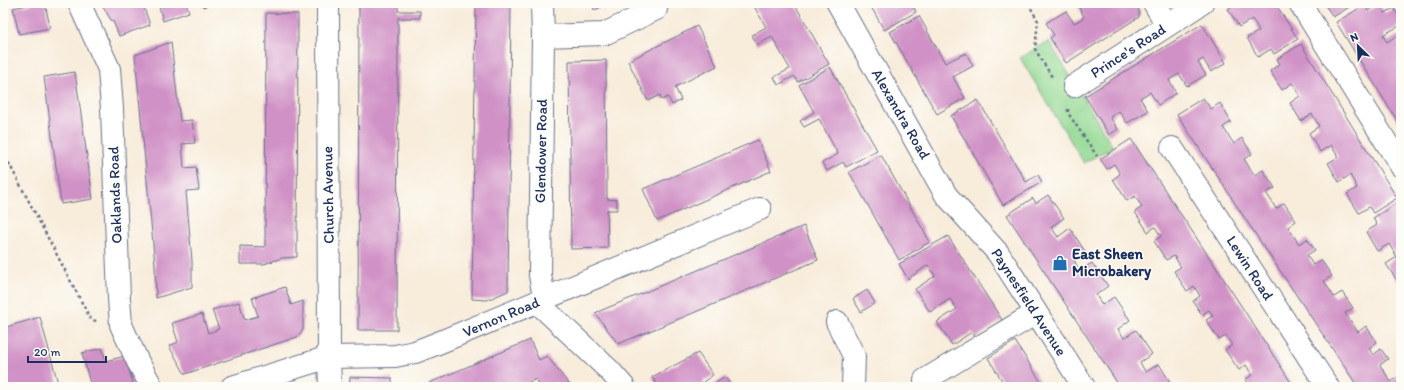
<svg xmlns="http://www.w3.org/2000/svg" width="1404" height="390" font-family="Itim,sans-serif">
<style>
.green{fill:#92d892;stroke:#568478}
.building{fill:#d091c6}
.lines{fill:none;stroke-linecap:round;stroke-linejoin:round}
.minor-casing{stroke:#687189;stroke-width:24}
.path{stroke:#687189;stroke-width:2.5;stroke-dasharray:3 3;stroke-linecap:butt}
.minor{stroke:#fff;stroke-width:22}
.labels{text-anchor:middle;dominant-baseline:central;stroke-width:3;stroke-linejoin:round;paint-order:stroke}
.street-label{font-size:15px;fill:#1b2f5e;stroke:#fdfcf7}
.poi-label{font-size:15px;font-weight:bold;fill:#1b2f5e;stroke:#fdfcf7;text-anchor:start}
</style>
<rect width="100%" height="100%" fill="#fdfcf7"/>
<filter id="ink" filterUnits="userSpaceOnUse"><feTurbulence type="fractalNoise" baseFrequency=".025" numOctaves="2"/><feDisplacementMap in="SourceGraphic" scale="8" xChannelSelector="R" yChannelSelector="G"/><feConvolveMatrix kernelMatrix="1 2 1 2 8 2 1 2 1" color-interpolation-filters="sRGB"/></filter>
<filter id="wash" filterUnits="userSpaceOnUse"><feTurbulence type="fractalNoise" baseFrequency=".012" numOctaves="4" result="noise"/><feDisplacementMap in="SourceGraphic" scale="16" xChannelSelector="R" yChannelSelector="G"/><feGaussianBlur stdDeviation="0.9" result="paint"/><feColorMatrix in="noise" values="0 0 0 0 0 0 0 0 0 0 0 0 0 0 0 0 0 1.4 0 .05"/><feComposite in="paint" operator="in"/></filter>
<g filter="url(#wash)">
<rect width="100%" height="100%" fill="#f8ecda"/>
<polygon class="green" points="1049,41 1113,147 1084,163 1020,58"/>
<g id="blocks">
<g class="building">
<polygon points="37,3 45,3 50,28 19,34 13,8"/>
<polygon points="101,3 147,3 143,5 150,25 119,36 113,21 111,20"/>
<polygon points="158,3 186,3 189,12 163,21"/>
<polygon points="202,3 214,3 203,7"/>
<polygon points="359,3 398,3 398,11 420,11 420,18 398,18 397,330 358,330"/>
<polygon points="476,3 511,3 508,291 487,300 472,299"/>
<polygon points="592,3 611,3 594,10"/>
<polygon points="752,3 794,3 829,64 798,82 794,76 778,85 774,77 790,69 772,37 757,45 752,35 766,27"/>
<polygon points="869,3 918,3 913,6 916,12 884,30"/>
<polygon points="1079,3 1103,3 1104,5 1107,3 1135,3 1139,10 1139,17 1066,63 1050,38 1054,35 1046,23 1066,11 1074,23 1080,20 1084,17 1077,4"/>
<polygon points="1238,3 1275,3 1298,39 1274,54 1271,49 1258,57 1247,38 1259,31 1256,25 1252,19 1239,27 1228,9"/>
<polygon points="1324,3 1356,3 1333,17"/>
<polygon points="1379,4 1385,13 1394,8 1401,20 1401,25 1383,35 1387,42 1398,35 1401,40 1401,59 1399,60 1401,64 1401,127 1336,22 1365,5 1368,11"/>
<polygon points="266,13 298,14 297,257 282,258 264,264 240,264 240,246 265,247"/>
<polygon points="919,16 945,63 966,53 973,66 953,77 965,98 937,114 890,32"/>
<polygon points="1202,24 1226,63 1211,72 1203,59 1198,62 1206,75 1187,86 1179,74 1169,80 1176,93 1158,105 1150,92 1140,98 1148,111 1127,123 1119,111 1110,117 1118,129 1109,135 1085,96"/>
<polygon points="697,26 717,66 675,87 681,100 672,105 668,97 662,100 660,95 648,101 628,61"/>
<polygon points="171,42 180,121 192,120 195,143 182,144 184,168 196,167 199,190 186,191 192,261 192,287 156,298 155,265 135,55"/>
<polygon points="1301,44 1397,198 1373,213 1369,207 1359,213 1347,194 1357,188 1354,182 1350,175 1339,182 1328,163 1338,157 1331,145 1320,152 1309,133 1319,126 1316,121 1312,114 1301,121 1290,103 1300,96 1297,90 1292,83 1282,90 1270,71 1280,64 1277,59"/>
<polygon points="606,60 607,199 617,200 617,210 607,210 608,248 571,249 569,61"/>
<polygon points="830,67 877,150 846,167 843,162 827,171 822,163 838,154 819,119 804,127 800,121 814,112 799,85"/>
<polygon points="75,72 93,199 61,204 44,77"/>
<polygon points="1203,98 1211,109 1220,103 1231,122 1223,127 1228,135 1234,144 1242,138 1252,154 1244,159 1254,175 1263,170 1275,188 1266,193 1271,200 1276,209 1284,203 1296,221 1288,227 1299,244 1307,239 1315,250 1307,255 1313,265 1321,260 1332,276 1324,281 1334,297 1342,292 1353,308 1345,313 1358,332 1366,326 1377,342 1369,348 1373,355 1381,349 1388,359 1380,365 1391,382 1399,376 1401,378 1401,387 1358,387 1244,217 1177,114"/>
<polygon points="978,100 1026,182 1038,175 1042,182 1003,205 951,116"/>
<polygon points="1131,139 1221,275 1294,387 1250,387 1245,380 1252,375 1246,365 1239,370 1225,350 1232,345 1226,336 1219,340 1206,320 1213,316 1209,310 1202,315 1193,301 1200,296 1194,286 1187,291 1174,271 1181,267 1174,256 1166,260 1154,241 1161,236 1155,227 1148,232 1135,212 1142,207 1135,196 1127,201 1113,179 1120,174 1114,164 1107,169 1100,159"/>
<polygon points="758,140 771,171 657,221 643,189"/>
<polygon points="881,155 930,242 899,260 849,172"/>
<polygon points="1048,195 1064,218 1051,227 1058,237 1070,228 1086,253 1074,260 1077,266 1080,270 1092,263 1108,286 1096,295 1102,305 1114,297 1130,320 1118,329 1124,338 1136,330 1152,354 1140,362 1143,368 1146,372 1159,364 1173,387 1120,387 1007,215 1033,198 1036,203"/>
<polygon points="1399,202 1401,206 1401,281 1398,282 1386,264 1397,257 1389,244 1377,251 1366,232 1377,225 1373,218"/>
<polygon points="804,226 818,260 686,316 618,344 595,313"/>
<polygon points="948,236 1002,320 976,338 972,332 952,345 937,322 957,309 950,299 930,312 915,289 935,276 928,265 908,279 899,264"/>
<polygon points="285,287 291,305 303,301 303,330 297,337 185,374 169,346 178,342 172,323 202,314 208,333 219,329 212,310 239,302 245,320 251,318 258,316 252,298"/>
<polygon points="867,290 875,303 861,312 853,299"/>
<polygon points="40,317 59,387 3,387 3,328"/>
<polygon points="530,340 539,360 547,356 569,384 562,387 540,387 536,379 518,387 431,387 429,383"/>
<polygon points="1015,341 1027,360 1044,387 1006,387 988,358"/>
<polygon points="102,348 106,361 125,356 134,387 91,387 82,353"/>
<polygon points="698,353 713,375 703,382 706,387 659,387 652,377"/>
<polygon points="350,377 392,378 392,387 349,387"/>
<polygon points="725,377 732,387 710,387"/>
</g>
</g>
</g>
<g filter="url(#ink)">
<use href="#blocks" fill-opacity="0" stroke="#687189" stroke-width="1"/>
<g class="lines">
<defs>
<g id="minor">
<polyline points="79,3 109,69 112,109 119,298 121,325 138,362 152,387"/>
<polyline points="328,3 329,357 330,387"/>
<polyline points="542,3 543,36 540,275 542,286 547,298"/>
<polyline points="838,3 946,195 998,253 1084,387"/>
<polyline points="1154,3 1167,25"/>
<polyline points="1300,3 1401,166"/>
<polyline points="543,36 604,34 656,9"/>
<polyline points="1074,86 1202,3"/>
<polyline points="1172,148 1328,387"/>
<polyline points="537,302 609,370 624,387"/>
<polyline points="837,322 854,356 853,387"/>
<polyline points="925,380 1036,313"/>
<polyline points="232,387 329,357 395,356 415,352 438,343 760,209"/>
</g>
</defs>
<use href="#minor" class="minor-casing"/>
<g class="path">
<polyline points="1028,3 1038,21 1035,49 1052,77"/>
<polyline points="1068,109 1068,113 1097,156"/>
<polyline points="3,152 91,320 97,321"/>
</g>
<use href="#minor" class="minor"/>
</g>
</g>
<defs>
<symbol id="shop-bare" viewBox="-9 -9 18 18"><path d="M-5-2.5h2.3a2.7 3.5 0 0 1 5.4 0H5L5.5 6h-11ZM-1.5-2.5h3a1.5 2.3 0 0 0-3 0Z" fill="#1f6fb2" stroke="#fdfcf7" stroke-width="2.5" paint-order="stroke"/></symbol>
</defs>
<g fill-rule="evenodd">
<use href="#shop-bare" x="1049" y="252" width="22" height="22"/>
</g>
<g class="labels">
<g class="street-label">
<text transform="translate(1128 51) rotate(-33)">Prince's Road</text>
<text transform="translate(901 114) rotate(60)">Alexandra Road</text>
<text transform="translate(541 151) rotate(-89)">Glendower Road</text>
<text transform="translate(115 195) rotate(-92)">Oaklands Road</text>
<text transform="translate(328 195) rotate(-91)">Church Avenue</text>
<text transform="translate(1250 268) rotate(57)">Lewin Road</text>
<text transform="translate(1029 302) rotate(57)">Paynesfield Avenue</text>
<text transform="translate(501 317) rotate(-23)">Vernon Road</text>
</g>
<g class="poi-label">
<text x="1072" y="254">East Sheen<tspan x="1072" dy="17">Microbakery</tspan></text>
</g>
</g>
<rect width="1404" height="390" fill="none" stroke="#fdfcf7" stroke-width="16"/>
<g transform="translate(1358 46) rotate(336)" stroke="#fdfcf7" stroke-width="3" paint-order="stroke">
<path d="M0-3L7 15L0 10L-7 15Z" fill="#1b2f5e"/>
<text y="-6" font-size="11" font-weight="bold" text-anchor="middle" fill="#1b2f5e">N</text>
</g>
<path d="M28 356v6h78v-6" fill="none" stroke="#1b2f5e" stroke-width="2"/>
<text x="34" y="356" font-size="12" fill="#1b2f5e" stroke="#fdfcf7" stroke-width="3" paint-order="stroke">20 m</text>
</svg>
